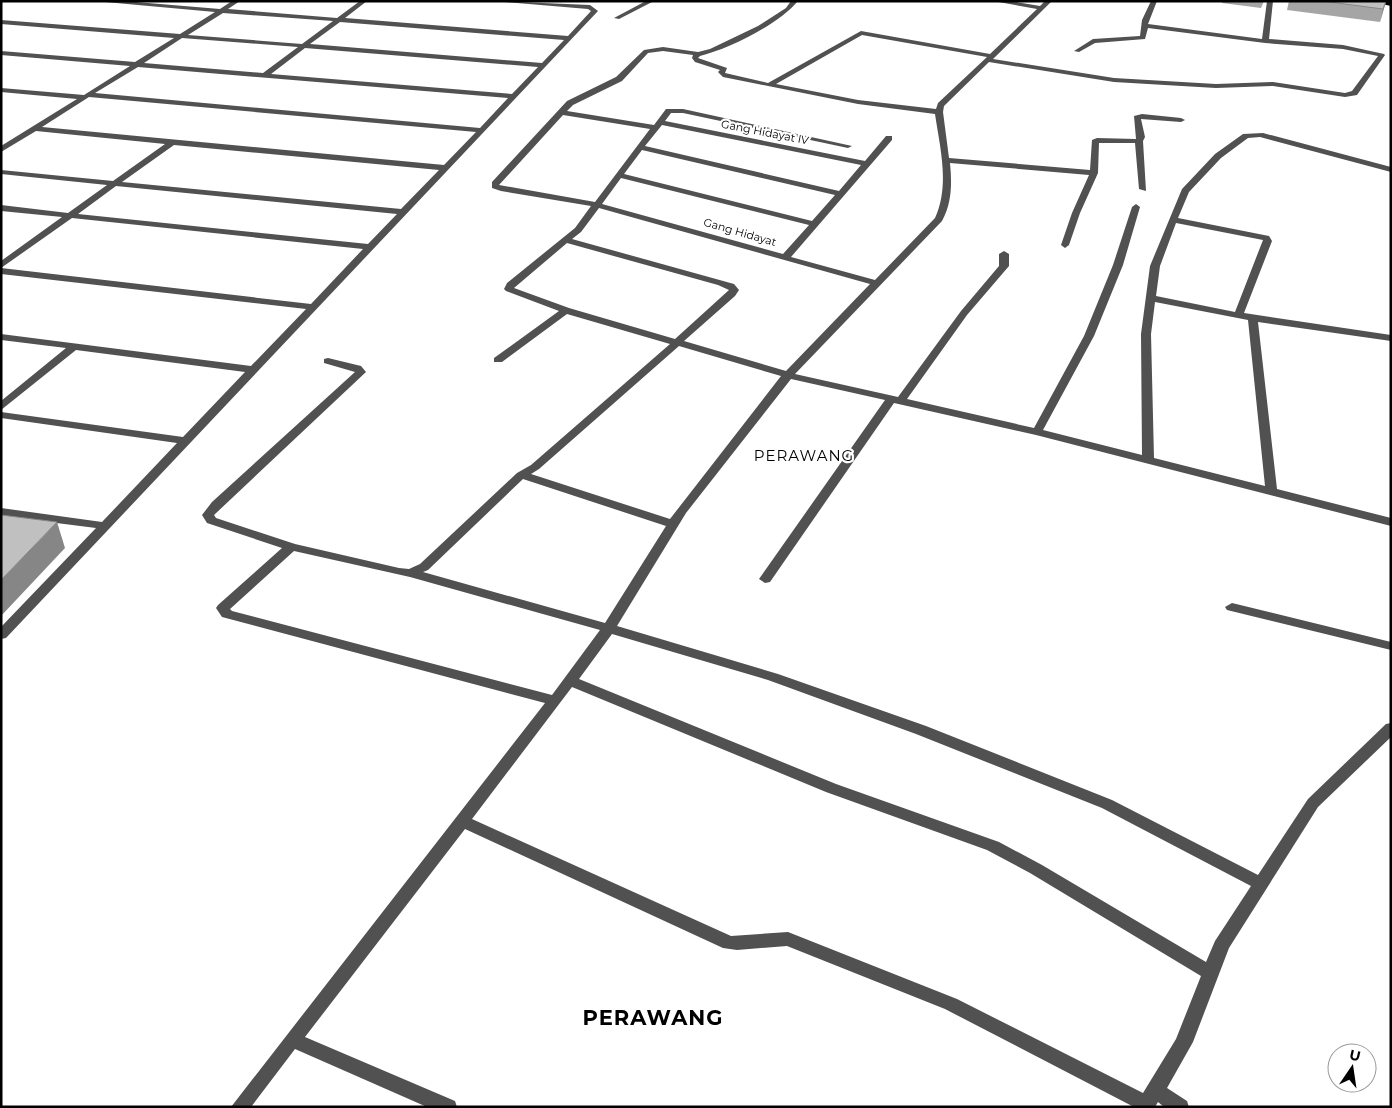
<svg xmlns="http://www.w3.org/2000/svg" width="1392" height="1108" font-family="Montserrat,sans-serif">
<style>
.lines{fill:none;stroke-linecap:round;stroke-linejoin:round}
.minor{fill:#515151;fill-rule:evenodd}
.major{fill:#000;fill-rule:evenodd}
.wall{fill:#a5a5a5}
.shaded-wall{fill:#868686}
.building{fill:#c0c0c0;stroke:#868686}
.labels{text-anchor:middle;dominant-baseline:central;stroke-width:4.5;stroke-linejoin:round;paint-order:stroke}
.far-street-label{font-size:11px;fill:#000;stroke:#fff}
.quarter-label{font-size:15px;letter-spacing:1px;fill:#000;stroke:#fff}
.near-district-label{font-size:21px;font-weight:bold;letter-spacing:1px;fill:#000;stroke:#fff}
</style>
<rect width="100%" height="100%" fill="#fff"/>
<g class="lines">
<g class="minor">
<path d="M94 1H124L220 9 232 1H240L228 9 337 18 360 1H367L345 18 568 36 591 11 588 9 493 1 590 5 598 11 6 638 1 639V627L96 528 1 516V508L102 522 177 443 1 418V412L183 437 245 372 76 350 1 410V401L66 348 1 340V334L251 366 306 309 1 274V268L311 304 363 249 72 218 1 268V261L62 217 1 211V205L68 213 107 185 1 174V170L113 181 165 144 36 131 1 152V146L77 99 1 92V88L84 95 130 66 1 55V51L135 62 174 38 1 24V20L180 34 215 12ZM223 13 333 21 302 44 188 35ZM340 22 564 40 542 63 310 44ZM182 38 298 47 263 73 144 63ZM305 48 538 67 512 94 271 74ZM138 67 508 98 480 128 95 93ZM89 97 476 132 444 165 42 127ZM174 145 439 170 401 209 122 182ZM116 186 397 214 368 244 78 214Z"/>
<polygon points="646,1 654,1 619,19 614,18"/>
<path d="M791 1H798C779 24 729 49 700 56L698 58 727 68 725 73 768 83 861 31 990 54 1037 9 993 1H1010L1040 6 1045 1H1052L993 59 1114 78 1216 84 1273 82 1345 93 1352 91 1378 56 1343 49 1265 43 1148 28 1145 39 1095 43 1079 52 1074 51 1093 39 1140 36 1142 20 1151 1H1157L1148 24 1262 39 1267 1H1273L1269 39 1343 45 1384 54 1385 55 1357 95 1345 97 1273 86 1216 88 1114 82 989 62 944 106 943 112 949 158 1090 170 1092 140 1097 138 1136 139 1134 116 1142 114 1181 118 1185 120 1181 122 1141 119 1145 137 1143 141 1146 191 1139 189 1135 143H1099L1098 173 1080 213 1069 245 1065 248 1061 245 1072 213 1089 175 950 163C952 183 952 203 942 221L795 374 898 397 961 311 999 266V254L1004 251 1009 254V266L967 315 907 399 1034 428 1084 336 1113 265 1132 207 1136 204 1140 207 1123 265 1094 336 1043 430 1142 455 1141 334 1150 266 1182 189 1215 154 1243 134 1263 133 1391 167V172L1260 137 1248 138 1221 158 1189 192 1178 218 1269 236 1272 241 1244 313 1391 335V341L1258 322 1277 489 1391 518V526L1036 435 894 403 770 582 765 583 759 579 885 400 791 379 686 513 617 626 778 674 926 726 1112 800 1258 875 1308 799 1386 724 1391 723V737L1318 807 1229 948 1193 1042 1167 1088 1187 1101 1189 1107H1164L1158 1102 1155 1107H1134L945 1009 787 946 737 950 723 948 465 829 305 1037 455 1101 457 1107H427L295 1049 251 1107H231L545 703 222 617 216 608 218 605 282 548 207 523 202 515 212 502 355 372 324 363V359L328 358 361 366 366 372 214 515 216 518 295 544 399 568 409 569 420 564 517 473 531 465 670 344 567 314 502 362H494V358L559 311 506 291 504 289 507 283 575 228 591 206 501 191 492 188V182L567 101 616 77 644 50 663 47 698 52 710 49 758 26 786 8ZM862 35 987 57 938 103 936 109 858 100 776 84ZM663 51 693 55 692 58 695 62 720 70 718 72 723 77 858 104 935 114C940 148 950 185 935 218L875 280 791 257 892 140V136H886L865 161 665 121 671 113H683L848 148 852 146 683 109H666L654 125 567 111 573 105 622 81 648 53ZM563 115 650 129 595 202 499 185ZM662 125 861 165 839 191 645 146ZM642 150 835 195 812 221 624 174ZM621 178 809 225 783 254 602 204ZM599 208 870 284 786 371 684 341 735 296 739 290 734 284 572 239 581 232ZM1176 223 1263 240 1235 312 1156 296 1160 266ZM567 243 718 285 729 290 675 339 569 308 514 288ZM1155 302 1248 320 1265 486 1154 458 1151 334ZM679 346 781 376 670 519 531 474 539 469ZM523 479 666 526 605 623 423 572 428 570ZM294 551 410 577 600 630 552 695 232 611 230 609ZM612 634 768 680 916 734 1102 808 1251 886 1215 941 1206 962 1042 865 999 842 836 784 579 679ZM572 687 826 792 987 850 1030 873 1201 976 1176 1039 1143 1093 957 999 788 932 731 936 472 819Z"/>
<polygon points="1232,603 1391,642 1391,650 1227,610 1225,607"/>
</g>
<polygon class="major" points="1368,1 1391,2 1391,6"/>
</g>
<g class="wall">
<polygon points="1222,1 1264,1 1261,8 1222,3"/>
<polygon points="1289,1 1386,1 1380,22 1287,10"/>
</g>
<g class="shaded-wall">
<polygon points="1386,1 1383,12 1380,22 1383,9"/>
<polygon points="57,522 65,548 1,616 1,580"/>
</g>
<g class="building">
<polygon points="1322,1 1386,1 1383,9"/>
<polygon points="1,515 57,522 1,580"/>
</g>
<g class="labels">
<g class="far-street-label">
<text transform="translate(765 132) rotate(11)">Gang Hidayat IV</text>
<text transform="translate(740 232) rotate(16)">Gang Hidayat</text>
</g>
<g class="quarter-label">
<text x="804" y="455">PERAWANG</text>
</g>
<g class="near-district-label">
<text x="653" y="1017">PERAWANG</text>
</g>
</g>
<rect width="1392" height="1108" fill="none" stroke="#000000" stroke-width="5"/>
<g transform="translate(1352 1068) rotate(13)"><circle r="24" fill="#ffffff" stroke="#999999"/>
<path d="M0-4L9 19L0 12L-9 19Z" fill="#000000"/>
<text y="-8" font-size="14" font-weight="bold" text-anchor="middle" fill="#000000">U</text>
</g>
</svg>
